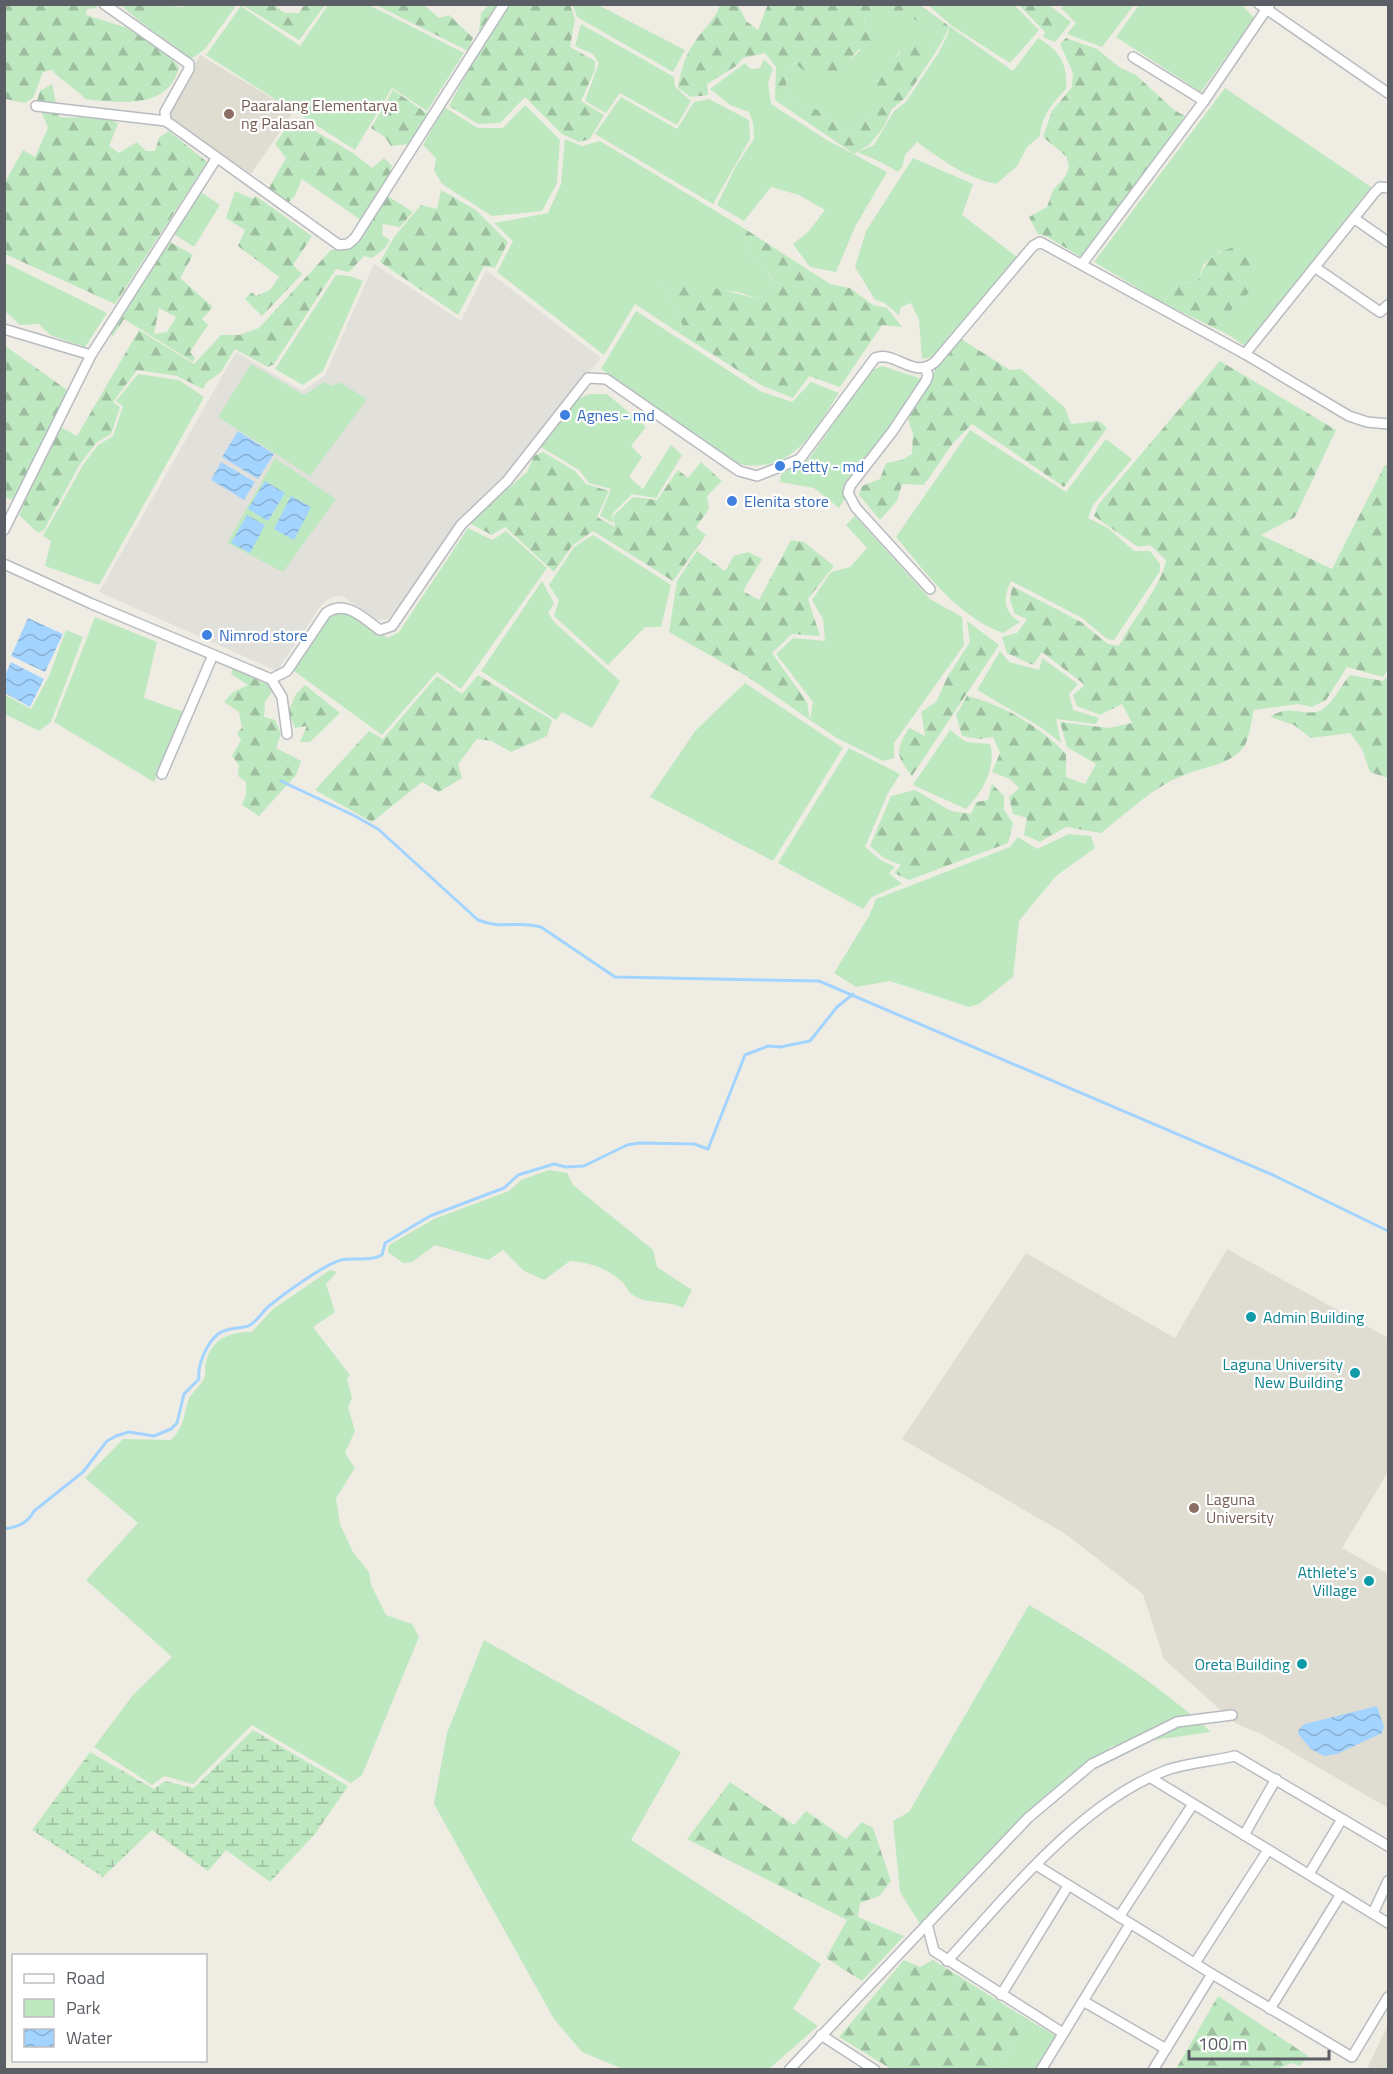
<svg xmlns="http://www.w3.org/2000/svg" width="1393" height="2074" font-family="'Titillium Web',sans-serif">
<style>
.industrial{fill:#e2e0db}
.education{fill:#dfdcd2}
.green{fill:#bee8c0}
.forest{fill:url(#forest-firs);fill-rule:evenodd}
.wetland{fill:url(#wetland-marsh)}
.water{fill:url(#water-waves)}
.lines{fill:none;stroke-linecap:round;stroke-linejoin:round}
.stream{stroke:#a3d4ff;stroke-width:3}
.minor-casing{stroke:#b8bbc0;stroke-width:12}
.minor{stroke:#fff;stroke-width:9}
.education-dot{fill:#8d6e63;stroke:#fff;stroke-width:2}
.shop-dot{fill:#3f7fe0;stroke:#fff;stroke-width:2}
.culture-dot{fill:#0f9aa8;stroke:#fff;stroke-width:2}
.labels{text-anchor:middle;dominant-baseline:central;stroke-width:4.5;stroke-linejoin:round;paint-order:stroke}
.education-label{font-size:16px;fill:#785e54;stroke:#fff;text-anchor:start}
.shop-label{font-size:16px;fill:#366cbe;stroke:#fff;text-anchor:start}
.culture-label{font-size:16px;fill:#0d838f;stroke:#fff;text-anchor:end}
</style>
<defs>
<pattern id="forest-firs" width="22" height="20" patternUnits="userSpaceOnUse" patternTransform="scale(1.5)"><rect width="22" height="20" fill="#bee8c0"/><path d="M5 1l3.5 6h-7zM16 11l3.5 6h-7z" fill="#9dbfa0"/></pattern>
<pattern id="wetland-marsh" width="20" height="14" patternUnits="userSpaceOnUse" patternTransform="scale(1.5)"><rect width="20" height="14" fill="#bee8c0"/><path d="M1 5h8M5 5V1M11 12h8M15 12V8" fill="none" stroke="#9dbfa0"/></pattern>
<pattern id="water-waves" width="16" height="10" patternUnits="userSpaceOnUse" patternTransform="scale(1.5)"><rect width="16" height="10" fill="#a3d4ff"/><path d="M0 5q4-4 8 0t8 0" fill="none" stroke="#88afd2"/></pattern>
</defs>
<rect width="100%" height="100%" fill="#efede3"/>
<polygon class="industrial" points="374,264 461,321 486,270 601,358 513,469 457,522 398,609 388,619 376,620 342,596 331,597 322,604 277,671 99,592 236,352 303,391 325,375"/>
<g class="education">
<polygon points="200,55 294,111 251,174 164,117"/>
<polygon points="1227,1249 1388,1338 1388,1472 1342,1548 1388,1574 1388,1808 1261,1734 1235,1723 1164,1659 1143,1594 1064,1533 902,1439 1026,1253 1175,1338"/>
<polygon points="1388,2024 1388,2069 1367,2069"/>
</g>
<g class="green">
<polygon points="231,4 235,7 205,49 191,59 137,19 153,5 184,7 184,5"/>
<polygon points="328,5 369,5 464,53 427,111 392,88 355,150 206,55 241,6 300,46"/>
<polygon points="573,5 598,5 685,50 673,72 577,17"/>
<polygon points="928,5 1014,5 1039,30 1010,63 952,26"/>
<polygon points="1065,5 1065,4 1134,5 1102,47 1067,34 1076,23 1061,8"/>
<polygon points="1139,5 1242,5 1254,18 1201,92 1116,37"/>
<path d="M886 8C912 8 922 29 945 36L937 50 929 42 899 52 892 65 873 82V111L853 129 844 131 822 111 795 103 785 92 788 66C808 57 831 74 851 63V59L874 37 864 24 865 15Z"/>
<polygon points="581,24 674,77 675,87 691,101 677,125 620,93 606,113 585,101 599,63 593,54 575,46"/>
<path d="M949 26 1013 71 1038 38C1060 50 1068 65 1066 89 1052 104 1042 115 1040 136L1027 147 1017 166 996 184C965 177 943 161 917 142L905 155 902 168 897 172C887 164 870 157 857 152L874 145 894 111 906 102 939 52 948 34Z"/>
<polygon points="764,59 773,69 768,83 771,104 827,140 887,172 855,227 836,272 810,267 793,244 808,232 825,210 799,195 771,187 744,221 717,205 736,166 754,139 753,123 749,112 730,105 710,89 745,63 751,69 760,68"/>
<polygon points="1225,88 1371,187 1245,346 1227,334 1227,314 1249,293 1220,251 1203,265 1198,283 1178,282 1163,303 1094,262"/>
<polygon points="621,97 677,129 694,102 709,99 749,120 750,139 713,204 595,134"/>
<polygon points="525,105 560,140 557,183 542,211 492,216 442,184 434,170 436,158 423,145 444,107 478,128 503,128"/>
<polygon points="565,139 582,146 600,141 742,227 746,241 744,252 763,264 774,283 759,299 738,292 662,284 683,326 679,333 635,304 604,355 497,272 513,241 494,223 548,213 561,184"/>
<polygon points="913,158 973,184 962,215 1017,257 933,357 922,359 919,320 911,303 901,307 899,315 883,302 875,300 855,267 866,231"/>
<polygon points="198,190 220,205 194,247 171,232"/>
<polygon points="4,262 107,313 85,347 50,335 39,324 20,325 5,311"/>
<polygon points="336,275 350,276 363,281 323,371 303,385 275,369"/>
<path d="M636 311 760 391 792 402 811 382 839 393C813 433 793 474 738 464L601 369Z"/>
<polygon points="251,364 304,395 324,382 333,386 339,382 367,399 310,476 218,417"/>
<polygon points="882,366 922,379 839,508 814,488 780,482 781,474 808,460 872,370"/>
<polygon points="138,374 179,380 204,397 99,585 45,566 51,541 43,536 83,465 98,445 113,436 123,406 116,401"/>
<polygon points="590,394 607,394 646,427 631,446 642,457 629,477 643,489 671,445 682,455 656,498 632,494 612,514 613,523 600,516 611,489 589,483 579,470 541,447 575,400"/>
<path d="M970 430 1066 492 1106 439 1132 459 1093 505 1088 518 1108 528 1134 551H1150L1160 564V571L1114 640 1107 639 1082 618 1011 581C1003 597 1003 612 1020 622L1003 633C958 617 926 573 896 537Z"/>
<polygon points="275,458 336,499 283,572 227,543"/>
<polygon points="855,516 930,599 962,617 964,645 894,743 894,758 883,761 837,738 810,720 813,702 776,654 793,638 825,641 823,619 812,600 831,572 850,567 867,548 846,525"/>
<path d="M468 528 492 540 506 531 547 568 461 689 437 672 382 735 294 671C305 652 321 612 344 610L388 638 399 632Z"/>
<polygon points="593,535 671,585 661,627 645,627 608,665 554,616 559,600 549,585 574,547"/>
<polygon points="542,581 554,603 548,613 555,623 620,681 592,728 562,712 556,720 481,671"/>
<polygon points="95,617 157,642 144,698 184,712 154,782 54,722"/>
<polygon points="66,630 83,637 51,722 39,731 5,714 5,695 31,709 49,676"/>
<polygon points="1000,651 1009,662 1039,670 1042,658 1078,684 1069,694 1073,710 1099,718 1096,724 1056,719 1061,743 1042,728 977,690"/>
<polygon points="745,683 843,748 773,861 650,797 696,730"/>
<path d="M950 730 966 742 990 744C997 767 982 793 966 809L913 785Z"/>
<polygon points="849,748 900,774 887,795 865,847 879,859 895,867 889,873 902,884 872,897 863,909 778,863"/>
<polygon points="1069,834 1091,836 1095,848 1056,876 1019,921 1013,977 979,1004 969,1007 890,981 856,987 834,973 869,916 876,899 1010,847 1018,837 1037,849"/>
<path d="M549 1170 567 1173 573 1185 653 1250 657 1267 692 1290 683 1308C668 1300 648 1305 633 1295 628 1292 626 1285 621 1281 605 1267 590 1263 570 1261L544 1280 524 1271 503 1250 488 1260 435 1245 412 1262 403 1263 388 1252 389 1245 434 1219 509 1191 521 1180Z"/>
<path d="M330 1270 337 1272 326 1284 335 1312 313 1327 350 1375 347 1379 352 1398 348 1407 355 1431 345 1453 355 1468 336 1498 340 1524 353 1552 369 1572 371 1585 386 1615 412 1624 419 1637 362 1775 351 1783 252 1725 193 1784 164 1776 152 1785 94 1747 133 1695 172 1657 86 1580 138 1523 85 1478 123 1439 171 1440C186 1425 182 1416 189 1399 193 1390 202 1386 205 1376 206 1371 204 1366 206 1362 212 1338 230 1332 252 1332L273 1309Z"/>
<path d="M1029 1605C1095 1644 1153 1680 1211 1732L1112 1746 1028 1811 920 1924 900 1892 893 1821 909 1812Z"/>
<polygon points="484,1640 681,1752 631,1840 821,1964 793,2009 818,2026 769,2069 623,2069 582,2052 554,2019 434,1804 447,1733"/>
<polygon points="1027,2019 1056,2036 1035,2069 1001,2069"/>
</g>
<g class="forest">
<polygon points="120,4 153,4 153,5 137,19"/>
<path d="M768 4 920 5 949 26 945 36C918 28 905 0 876 16L865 15 864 24 874 37V46L865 52 859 49 851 58V63L842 68 841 77C826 85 806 74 795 63L788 66 785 92 795 103 822 111 844 131 853 129 873 111V82L892 64 913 33 929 42 937 50 906 97 892 109 883 128 870 144 854 154 775 100 776 67 765 53 743 58 736 66 707 84 708 95 691 97 678 88C680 73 685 56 694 43 702 30 716 19 720 5H738L746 21 758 30Z"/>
<path d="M4 5H93L98 8 87 9 86 15 127 28 168 55 179 67C169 110 119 103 85 99 75 87 62 82 52 70L43 72 33 98 25 103 5 99Z"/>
<polygon points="242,5 274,5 285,13 299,13 304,5 325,5 299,40"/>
<polygon points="376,5 424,5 439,18 449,15 473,38 468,51"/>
<polygon points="489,5 570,5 575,19 570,47 595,61 595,70 581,101 604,115 590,139 579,142 562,134 525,97 500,123 478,124 449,106 474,59 474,46 479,32 481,13"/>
<polygon points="1019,5 1049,5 1071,22 1055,42 1043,37 1045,32"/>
<polygon points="1066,38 1097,49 1119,67 1136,75 1174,110 1185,116 1083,258 1046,236 1038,234 1029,217 1047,207 1053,190 1065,177 1069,167 1067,157 1043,137 1052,111 1072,87 1073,73 1060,44"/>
<path d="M52 84 59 117C77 120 102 111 118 124L109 146 119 153 137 142 146 151H155L159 138 169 131 207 162 115 304 5 254V182L23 150 35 157 48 128 37 101 40 91Z"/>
<polygon points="393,90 428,114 410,144 391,146 385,137 371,128"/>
<polygon points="293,118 353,153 372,168 384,158 392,166 387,182 362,221 302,179 295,196 287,204 269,188 286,158 275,144"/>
<polygon points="441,190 476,210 508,242 495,268 484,266 458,315 380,262 394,237 421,205 437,209"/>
<polygon points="235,191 253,199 256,196 312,236 293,265 302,274 262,316 245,299 251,292 256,296 270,290 279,277 238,246 245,230 226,218"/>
<polygon points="386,195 413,212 400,227 383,224 382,235 390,240 385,248 372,258 364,256 349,272 336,269 274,364 268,367 235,349 221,372 207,382 203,389 177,376 137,370 113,402 120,407 111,434 96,443 80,464 44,530 38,533 19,515 59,426 77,436 139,330 194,364 221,335 239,335 259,328 331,250 344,251 351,248"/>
<polygon points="742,227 830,284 850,288 873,305 887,308 902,327 882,325 840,387 809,376 793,398 761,385 679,333 683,326 662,284 707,286 759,299 774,282 763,264 744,252 746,241"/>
<path d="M170 242 193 255 180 278 213 307 202 319 208 325 190 352 195 358 193 362 124 319 113 336 108 332ZM159 308 176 317 167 332 154 334Z"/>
<path d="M1238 246 1250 259 1249 293 1227 314V334L1163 303 1178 282 1198 283C1205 259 1213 253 1238 246Z"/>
<polygon points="961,339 1010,370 1021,369 1065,408 1071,424 1099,421 1107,428 1064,487 972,424 953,443 924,485 902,484 897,501 880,520 859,495 862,486 880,479 886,463 902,460 912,454 913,434 908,419 933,379 935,370"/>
<polygon points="4,345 67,390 15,501 5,497"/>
<path d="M1220 361 1336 430 1295 517 1261 535 1332 569 1385 465H1388V670L1383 677 1347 667 1326 700 1312 707 1298 704 1254 710C1251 720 1250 736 1245 745 1233 765 1202 767 1184 775 1153 787 1127 813 1101 833L1066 827 1040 842 1024 835 1027 818 1013 814 1009 797 1019 788 1010 779 992 772 1000 753 993 737 979 739 962 736 956 715 967 696C1002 704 1041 727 1066 754V777L1085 784 1096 764 1067 747 1060 722 1109 728 1132 723 1122 704 1100 715 1077 706 1073 695 1085 685 1042 652 1033 665 1007 653 1002 637 1017 633 1027 619 1015 614 1010 600 1012 586 1081 622 1108 644 1119 646C1131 621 1163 584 1166 560L1150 545 1138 547 1094 516 1098 505Z"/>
<polygon points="543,452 575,471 586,484 609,491 597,517 615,527 613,516 633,497 657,500 678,470 688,478 701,462 722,481 707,496 709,509 696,527 706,535 673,581 593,531 572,546 554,572 505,527 492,535 469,523 527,472 534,456"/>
<polygon points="791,540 804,542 834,566 808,599 820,636 792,634 772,653 807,702 810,720 748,677 669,632 677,581 697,551 725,571 734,556 748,552 762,559 743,591 759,600"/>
<path d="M967 621 999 645 912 776C896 756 895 750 909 728L925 736 921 712 936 702 948 676 970 642Z"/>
<polygon points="233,669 271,686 271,693 265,702 264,717 275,720 281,734 276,748 301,761 296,775 259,816 242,805 246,795 246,782 238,776 239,765 232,756 241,740 237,733 242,728 239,712 224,702 233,692 248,685 231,674"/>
<polygon points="478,675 552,720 547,736 511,752 492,741 477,739 458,764 462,778 439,792 422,782 372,822 315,790 369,731 383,739 437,676 462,694"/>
<path d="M1350 675 1383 681 1388 676V778L1370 772 1362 749 1350 733 1311 738 1294 725 1270 717C1290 704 1297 715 1316 712 1331 709 1340 686 1350 675Z"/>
<polygon points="305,685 340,713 310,742 300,742 307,726 295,728 288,712 296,694"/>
<polygon points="992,784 1004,796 1004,810 1013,823 1008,843 909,880 894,873 901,865 884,858 870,846 891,796 915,790 951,811 971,814 976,802 988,800"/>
<polygon points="730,1782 794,1825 806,1811 846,1839 862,1822 873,1828 891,1881 879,1896 860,1903 858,1917 904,1936 862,1981 826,1958 847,1920 687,1839"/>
<polygon points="904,1960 920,1967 933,1960 1027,2019 1001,2069 891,2069 839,2037"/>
<polygon points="1218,1996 1308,2056 1300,2066 1291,2063 1278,2069 1176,2069"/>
</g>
<polygon class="wetland" points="253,1730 348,1786 315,1834 270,1882 226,1850 208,1871 152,1830 103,1877 32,1830 90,1752 154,1789 165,1781 194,1788"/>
<g class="water">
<polygon points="238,431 274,454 258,479 222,457"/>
<polygon points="221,462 255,482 244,500 211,480"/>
<polygon points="265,481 285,493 268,521 248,509"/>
<polygon points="291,496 311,507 294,540 274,529"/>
<polygon points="247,515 265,525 250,553 231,543"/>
<polygon points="28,618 63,634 45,672 11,656"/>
<polygon points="11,662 44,679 30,707 5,693 5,675"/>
<polygon points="1377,1706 1384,1727 1382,1733 1337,1754 1324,1756 1311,1749 1298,1734 1299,1729 1305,1724"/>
</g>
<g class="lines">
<g class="stream">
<path d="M281 781 355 816 378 829 478 920C502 930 518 920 541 927L615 977 819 981 1273 1175 1388 1231"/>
<path d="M4 1529C18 1527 28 1523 34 1511L83 1472 107 1441 116 1436 129 1432 154 1436 171 1429 177 1423 184 1394 199 1379C197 1365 207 1343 218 1334 227 1327 238 1329 248 1326 256 1323 262 1312 268 1307 282 1295 325 1264 341 1260 355 1257 369 1262 382 1255L385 1243 430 1216 504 1188 518 1175 554 1164 566 1167 584 1166 627 1145 639 1143 694 1144 708 1149 745 1055 768 1046 780 1047 810 1041 837 1007 853 994"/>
</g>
<defs>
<g id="minor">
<polyline points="104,4 189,64 189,69 165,112 166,121 339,245 348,244 355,238 504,4"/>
<polyline points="1259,4 1388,93"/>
<polyline points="1133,57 1204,101"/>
<polyline points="36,106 166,121"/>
<polyline points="1355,219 1388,242"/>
<polyline points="1082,264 1204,101 1270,4"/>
<polyline points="1316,268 1380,312 1388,305"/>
<polyline points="4,329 91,355"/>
<polyline points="1245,354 1375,192 1380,187 1388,188"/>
<polyline points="925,368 928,375 926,381 892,432 850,486 848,493 856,508 930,589"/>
<polyline points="4,530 91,355 216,159"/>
<path d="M4 564 92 604 271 679 287 671 326 613C346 599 363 618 380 630L392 626 461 525 507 481 588 378 606 379 739 471 757 476 800 459 875 358C896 350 913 380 935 362L1033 246 1040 242 1245 354 1349 416 1367 422 1388 424"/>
<polyline points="271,679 282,697 287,734"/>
<polyline points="162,774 213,655"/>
<polyline points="1151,1778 1388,1923"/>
<polyline points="1244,1835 1276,1779"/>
<polyline points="1036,1865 1212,1974 1352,2057 1388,1997"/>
<polyline points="1309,1874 1342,1819"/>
<polyline points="1373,1913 1388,1881"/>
<polyline points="1119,1917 1193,1804"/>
<polyline points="927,1924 934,1951 1063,2033"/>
<path d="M947 1961C1008 1895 1081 1802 1167 1770 1188 1763 1213 1761 1235 1756L1388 1846"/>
<polyline points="1195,1963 1268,1850"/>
<polyline points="1001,1995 1068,1886"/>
<polyline points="1083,2001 1166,2049"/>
<polyline points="1270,2009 1341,1894"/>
<polyline points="821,2035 875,2070"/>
<polyline points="789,2070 1028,1818 1092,1764 1177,1722 1232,1715"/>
<polyline points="1041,2070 1130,1924"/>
<polyline points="1153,2070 1212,1974"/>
</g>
</defs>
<use href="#minor" class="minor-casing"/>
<use href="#minor" class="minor"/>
</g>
<g class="education-dot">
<circle cx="229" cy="114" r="6"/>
<circle cx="1194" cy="1508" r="6"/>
</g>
<g class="shop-dot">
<circle cx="565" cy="415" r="6"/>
<circle cx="780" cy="466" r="6"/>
<circle cx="732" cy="501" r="6"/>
<circle cx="207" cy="635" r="6"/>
</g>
<g class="culture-dot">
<circle cx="1251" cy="1317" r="6"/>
<circle cx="1355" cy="1373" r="6"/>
<circle cx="1369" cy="1581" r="6"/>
<circle cx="1302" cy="1664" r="6"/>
</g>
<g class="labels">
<g class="education-label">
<text x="241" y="105">Paaralang Elementarya<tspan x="241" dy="18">ng Palasan</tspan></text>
<text x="1206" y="1499">Laguna<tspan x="1206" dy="18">University</tspan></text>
</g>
<g class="shop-label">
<text x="577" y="415">Agnes - md</text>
<text x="792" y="466">Petty - md</text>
<text x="744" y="501">Elenita store</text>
<text x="219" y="635">Nimrod store</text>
</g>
<g class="culture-label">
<text x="1263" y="1317" text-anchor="start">Admin Building</text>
<text x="1343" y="1364">Laguna University<tspan x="1343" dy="18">New Building</tspan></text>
<text x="1357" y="1572">Athlete's<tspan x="1357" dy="18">Village</tspan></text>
<text x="1290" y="1664">Oreta Building</text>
</g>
</g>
<rect width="1393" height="2074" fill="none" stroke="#5b5f65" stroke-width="12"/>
<rect x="12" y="1954" width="195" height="108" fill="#ffffff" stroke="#bdbfc1" stroke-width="1.5"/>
<rect x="24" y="1974" width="30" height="9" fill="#ffffff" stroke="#bdbfc1" stroke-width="1.5"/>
<text x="66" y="1984" font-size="18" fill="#5b5f65">Road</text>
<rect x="24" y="1999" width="30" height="18" fill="#bee8c0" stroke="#bdbfc1" stroke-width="1.5"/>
<text x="66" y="2014" font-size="18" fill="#5b5f65">Park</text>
<rect x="24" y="2029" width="30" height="18" fill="url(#water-waves)" stroke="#bdbfc1" stroke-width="1.5"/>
<text x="66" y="2044" font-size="18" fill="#5b5f65">Water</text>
<path d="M1189 2050v9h140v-9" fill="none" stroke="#5b5f65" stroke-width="3"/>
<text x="1198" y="2050" font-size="18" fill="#5b5f65" stroke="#ffffff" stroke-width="4.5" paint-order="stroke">100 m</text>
</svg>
